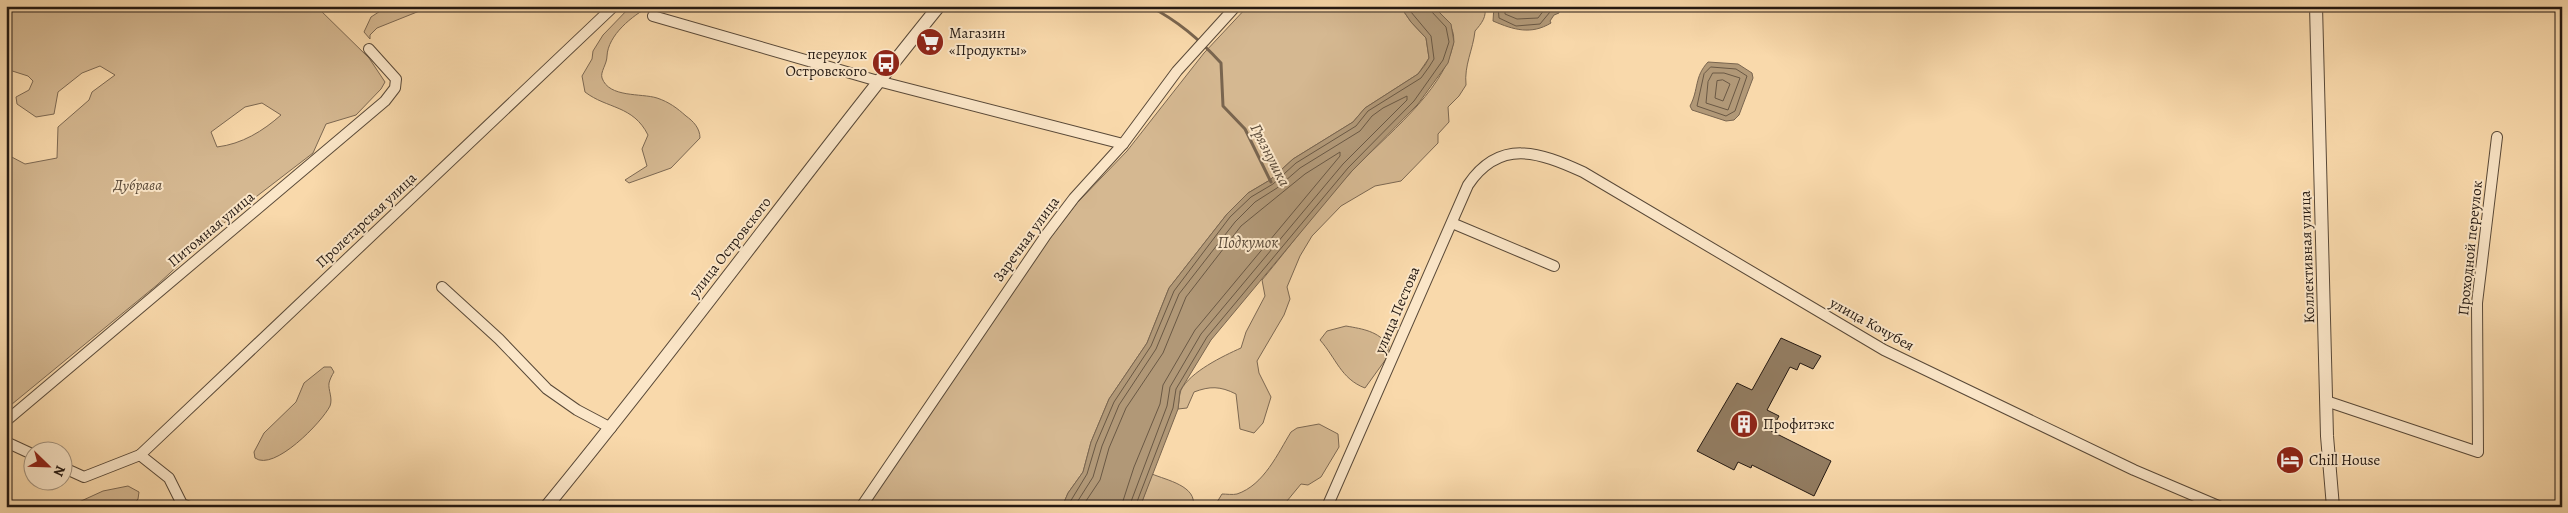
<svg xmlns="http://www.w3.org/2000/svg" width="2568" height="513" font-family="Alegreya,serif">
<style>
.green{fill:#d5b891;stroke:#7c6852;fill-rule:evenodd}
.water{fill:#b19877;stroke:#79654f}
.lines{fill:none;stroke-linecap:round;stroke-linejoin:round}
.shore{stroke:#6a5844;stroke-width:1}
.stream{stroke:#79654f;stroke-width:3}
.building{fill:#937d62;stroke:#241912}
.minor-casing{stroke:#594938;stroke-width:12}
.tertiary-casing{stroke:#594938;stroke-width:14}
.minor{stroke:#fbe6c8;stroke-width:10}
.tertiary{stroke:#fbe6c8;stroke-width:12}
.labels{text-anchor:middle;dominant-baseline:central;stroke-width:4;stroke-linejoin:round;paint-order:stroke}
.poi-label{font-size:15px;fill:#241912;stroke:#fbe6c8;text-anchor:start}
.park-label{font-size:15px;font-style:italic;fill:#594938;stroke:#fbe6c8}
.street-label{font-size:15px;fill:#241912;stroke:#fbe6c8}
.water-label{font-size:16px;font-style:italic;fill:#5c4c3a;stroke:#fbe6c8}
</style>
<rect width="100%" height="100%" fill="#f9d9ab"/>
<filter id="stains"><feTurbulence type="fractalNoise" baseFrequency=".004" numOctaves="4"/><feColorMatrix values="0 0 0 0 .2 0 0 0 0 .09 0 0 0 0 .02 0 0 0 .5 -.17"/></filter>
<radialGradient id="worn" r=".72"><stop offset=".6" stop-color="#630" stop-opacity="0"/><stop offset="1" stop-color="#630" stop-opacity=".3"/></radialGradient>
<g class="green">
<path d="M6 6H316L369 58 385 82 381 89 356 115 326 124 313 153 235 213 157 285 6 409V154L25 164 57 158 58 127 89 100 92 92 115 75 100 66 82 73 58 92 54 114 36 117 17 104 16 97 29 90 33 81 28 76 6 69ZM262 103 281 115C263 131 242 144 217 147L211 132 245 107Z"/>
<polygon points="388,6 432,6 377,28 370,35 370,39 364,32 371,17"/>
<path d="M631 6H650C632 16 608 35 607 56 607 64 600 72 602 78 609 98 641 93 657 98 669 102 677 108 686 116 693 121 700 128 700 138L671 168 629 183 625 180 647 166 642 149 648 135C633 105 607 109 585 92L582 76 592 59 593 51 603 35Z"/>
<polygon points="1248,6 1400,6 1411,22 1426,38 1429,58 1418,74 1365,108 1353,122 1293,159 1270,180 1248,193 1227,214 1169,288 1147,343 1109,399 1091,442 1083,472 1068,493 1062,507 866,507 1029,266 1077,203 1127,151 1204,53"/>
<path d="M1433 6H1484C1488 16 1481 24 1475 31 1473 50 1464 65 1466 85L1459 96 1448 107 1449 122 1438 134V143L1401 181 1375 186 1341 206 1312 236 1300 256 1287 287 1290 299 1284 315 1257 361 1259 373 1271 397 1263 423 1254 433 1240 429 1236 394C1220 386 1210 386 1194 392L1187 408 1178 409C1179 403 1179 395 1181 390 1190 372 1223 356 1241 348L1246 332 1265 296 1262 280C1292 244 1320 205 1352 171 1384 137 1443 92 1453 45 1457 28 1444 17 1433 6Z"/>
<path d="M1346 326C1363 329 1378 331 1389 346L1386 359 1365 388C1341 379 1336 358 1320 340L1327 331Z"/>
<path d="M324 367H331L334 372C332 375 330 379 329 383 328 390 333 398 330 406 322 422 274 472 255 458L254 452 264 433 296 402 304 383Z"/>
<path d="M1319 424 1338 434 1339 447 1321 477 1308 485 1301 484 1282 507H1214L1222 494C1226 494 1233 495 1237 494 1264 485 1278 453 1291 432L1297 428Z"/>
<path d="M1152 474C1166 480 1198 486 1193 507H1140Z"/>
<polygon points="128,486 139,492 138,499 132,507 68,507 103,491"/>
</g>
<g class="water">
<polygon points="1400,6 1433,6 1451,24 1454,42 1448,63 1418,104 1351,172 1211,340 1180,391 1178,409 1140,507 1062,507 1068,493 1083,472 1091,442 1109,399 1147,343 1169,288 1227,214 1248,193 1270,180 1293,159 1353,122 1365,108 1418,74 1425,65 1429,58 1426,38 1411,22"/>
<path d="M1494 6H1560L1559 13 1554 15 1550 21 1551 23C1531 35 1514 30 1493 21Z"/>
<path d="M1708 62 1738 64 1752 73 1753 78 1739 115 1734 120 1726 121 1692 110 1690 106C1699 89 1694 77 1708 62Z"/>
</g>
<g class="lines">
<g class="shore">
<polyline points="1498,6 1499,18 1516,26 1540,24 1555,6"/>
<polyline points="1505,6 1505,14 1517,19 1538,18 1547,6"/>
<polygon points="1711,67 1736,69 1747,76 1735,111 1726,116 1697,106 1704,74"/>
<polygon points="1713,73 1724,73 1740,78 1728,110 1706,103 1708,82"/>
<polygon points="1723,80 1730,84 1723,101 1715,98 1717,81"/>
<polyline points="1067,507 1087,474 1096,444 1114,402 1151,346 1174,291 1230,217 1251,197 1273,184 1296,163 1356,126 1368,111 1421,78 1429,67 1434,59 1431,36 1406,6"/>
<polyline points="1074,507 1093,477 1102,446 1119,405 1156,349 1179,294 1235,222 1255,202 1277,188 1300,168 1360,131 1372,116 1383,108 1407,96 1407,100 1343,164 1201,334 1170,387 1167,406 1129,507"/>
<polyline points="1082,507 1100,480 1109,448 1126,408 1163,353 1186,297 1241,226 1305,174 1340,152 1340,156 1195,330 1163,385 1160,404 1134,467 1121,507"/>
<polyline points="1135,507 1173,408 1176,389 1207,337 1348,168 1414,101 1443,60 1449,42 1446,27 1431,11 1430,6"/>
</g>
<path class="stream" d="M1149 6C1178 21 1199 39 1221 63L1223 106 1245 129 1271 182"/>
</g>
<polygon class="building" points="1781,338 1821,356 1813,369 1800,363 1797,370 1790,367 1767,410 1779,416 1771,431 1831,461 1814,496 1752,465 1751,468 1738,462 1734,470 1697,451 1737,383 1752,390"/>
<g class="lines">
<defs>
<g id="minor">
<polyline points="653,16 878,81 1123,144"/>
<polyline points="1452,223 1554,266"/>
<polyline points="442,287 499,339 547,389 577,410 611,428"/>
<polyline points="2326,401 2478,452 2477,303 2497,137"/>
<polyline points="6,421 385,101 395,88 396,79 369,49"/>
<polyline points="6,442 32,454"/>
<polyline points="140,455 614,6"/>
<polyline points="62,467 84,477 140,455 169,478 182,504 190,507"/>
<polyline points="861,507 1046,235 1074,198 1123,144 1177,71 1236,6"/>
<path d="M1327 507 1468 185C1500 138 1539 152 1583 172L1884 350 2134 470 2221 507"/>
</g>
<g id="tertiary">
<polyline points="2316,6 2327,436 2333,507"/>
<path d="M546 507C681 343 805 171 939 6"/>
</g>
</defs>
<use href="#minor" class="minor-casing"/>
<use href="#tertiary" class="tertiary-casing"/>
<use href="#minor" class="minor"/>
<use href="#tertiary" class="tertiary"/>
</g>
<defs>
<symbol id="supermarket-disc" viewBox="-11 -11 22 22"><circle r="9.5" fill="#8f2418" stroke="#fbe6c8"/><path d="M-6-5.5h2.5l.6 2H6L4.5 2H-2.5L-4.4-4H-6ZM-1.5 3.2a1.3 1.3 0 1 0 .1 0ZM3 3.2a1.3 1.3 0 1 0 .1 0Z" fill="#fff"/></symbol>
<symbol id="bus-disc" viewBox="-11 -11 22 22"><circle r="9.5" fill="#8f2418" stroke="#fbe6c8"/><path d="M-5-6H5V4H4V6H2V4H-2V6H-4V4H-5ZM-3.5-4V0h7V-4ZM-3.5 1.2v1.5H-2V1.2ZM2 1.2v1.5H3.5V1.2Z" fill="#fff"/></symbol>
<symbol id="building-disc" viewBox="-11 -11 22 22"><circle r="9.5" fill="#8f2418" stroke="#fbe6c8"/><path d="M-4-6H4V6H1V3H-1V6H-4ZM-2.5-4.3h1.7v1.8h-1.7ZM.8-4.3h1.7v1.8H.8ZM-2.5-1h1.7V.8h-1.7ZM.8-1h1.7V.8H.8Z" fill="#fff"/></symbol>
<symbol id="hotel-disc" viewBox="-11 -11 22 22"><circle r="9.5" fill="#8f2418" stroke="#fbe6c8"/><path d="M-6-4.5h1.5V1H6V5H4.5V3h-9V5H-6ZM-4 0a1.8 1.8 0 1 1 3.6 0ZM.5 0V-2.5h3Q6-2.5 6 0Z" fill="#fff"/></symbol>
</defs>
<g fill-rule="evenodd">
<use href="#supermarket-disc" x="914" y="26" width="32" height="32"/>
<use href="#bus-disc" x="870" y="47" width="32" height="32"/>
<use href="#building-disc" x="1728" y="408" width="32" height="32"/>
<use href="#hotel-disc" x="2274" y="444" width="32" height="32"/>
</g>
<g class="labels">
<g class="poi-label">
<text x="949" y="33">Магазин<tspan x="949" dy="17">«Продукты»</tspan></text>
<text x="867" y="54" text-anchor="end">переулок<tspan x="867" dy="17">Островского</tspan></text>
<text x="1763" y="424">Профитэкс</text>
<text x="2309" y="460">Chill House</text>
</g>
<g class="park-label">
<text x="138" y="185">Дубрава</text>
</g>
<g class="street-label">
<text transform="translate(366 220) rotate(-43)">Пролетарская улица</text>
<text transform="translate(211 229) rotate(-40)">Питомная улица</text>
<text transform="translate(1026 239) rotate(-54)">Заречная улица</text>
<text transform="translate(730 247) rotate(-52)">улица Островского</text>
<text transform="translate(2470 248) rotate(-84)">Проходной переулок</text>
<text transform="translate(2307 257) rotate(-92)">Коллективная улица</text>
<text transform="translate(1397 310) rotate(-67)">улица Пестова</text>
<text transform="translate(1872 324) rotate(29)">улица Кочубея</text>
</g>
<g class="water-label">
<text transform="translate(1270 155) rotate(63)">Грязнушка</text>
<text x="1248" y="243">Подкумок</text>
</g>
</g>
<rect width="2568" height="513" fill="none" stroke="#f9d9ab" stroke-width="25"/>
<rect x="8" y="8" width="2553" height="498" fill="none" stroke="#241912" stroke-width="2.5"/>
<rect x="12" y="12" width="2543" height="488" fill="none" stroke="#241912"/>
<g transform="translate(48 466) rotate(113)"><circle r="24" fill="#fbe6c8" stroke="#a5947f"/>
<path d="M0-4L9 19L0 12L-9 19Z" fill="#8f2418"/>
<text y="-8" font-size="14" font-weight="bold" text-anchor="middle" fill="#241912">N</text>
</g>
<rect width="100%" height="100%" filter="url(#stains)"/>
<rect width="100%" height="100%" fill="url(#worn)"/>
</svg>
